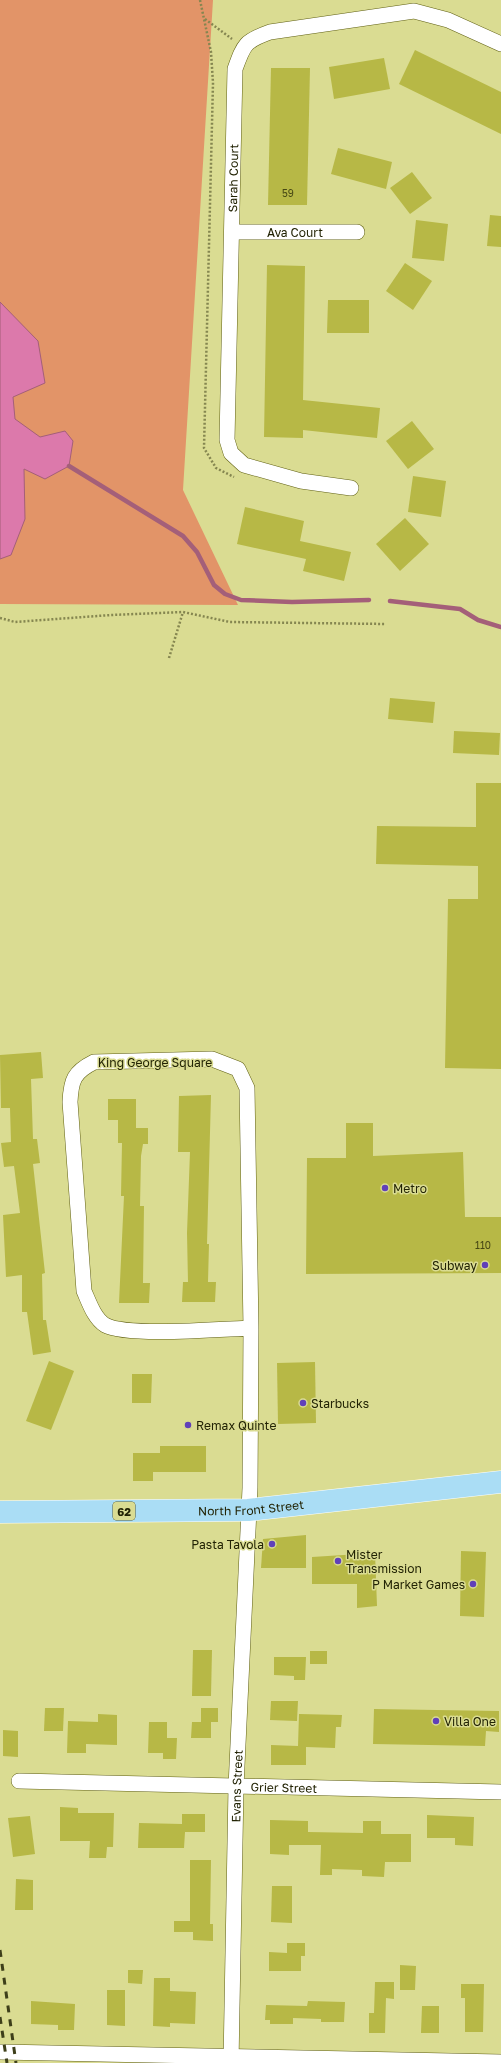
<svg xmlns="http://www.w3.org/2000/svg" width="501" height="2063" font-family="'Golos Text',sans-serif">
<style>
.green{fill:#e29468}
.water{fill:#dc79ab;stroke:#a45f79}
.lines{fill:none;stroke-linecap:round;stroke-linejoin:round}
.stream{stroke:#a45f79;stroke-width:4.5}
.building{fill:#b7b846}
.minor-casing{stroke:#606013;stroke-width:16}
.primary-casing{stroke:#fff;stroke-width:23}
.path{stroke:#858650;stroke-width:2.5;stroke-dasharray:2 2;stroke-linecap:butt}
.minor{stroke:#fff;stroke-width:15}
.primary{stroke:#aaddf5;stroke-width:22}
.rail{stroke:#3e3f1a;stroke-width:3;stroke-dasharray:7 7;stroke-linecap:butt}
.poi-dot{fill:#6040b9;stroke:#dadc92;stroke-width:1.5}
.labels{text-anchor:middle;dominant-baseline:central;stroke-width:3;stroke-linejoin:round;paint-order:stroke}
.number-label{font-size:10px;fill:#474814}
.shield{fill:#dadc92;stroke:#595a2f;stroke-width:1}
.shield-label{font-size:11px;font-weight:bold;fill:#222304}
.street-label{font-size:12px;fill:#222304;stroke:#dadc92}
.poi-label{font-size:12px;fill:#222304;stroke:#dadc92;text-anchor:start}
</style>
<rect width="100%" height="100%" fill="#dadc92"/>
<polygon class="green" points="0,0 213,0 183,490 238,605 0,604"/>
<polygon class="water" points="0,302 38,341 45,383 13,397 15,419 40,437 65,431 73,441 69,466 45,479 24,469 25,519 11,555 0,559"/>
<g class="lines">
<g class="stream">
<polyline points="69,466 183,536 197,552 214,585 225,594 241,600 292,602 369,600"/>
<polyline points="390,601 460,609 478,620 501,627"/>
</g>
</g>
<g class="building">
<polygon points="415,50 501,92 501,134 399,84"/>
<polygon points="384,58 390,89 334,99 329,67"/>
<polygon points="271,68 310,68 307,205 268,205"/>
<polygon points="338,148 392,162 386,189 331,174"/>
<polygon points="412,172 432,198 410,214 390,188"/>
<polygon points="490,215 501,216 501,247 487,246"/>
<polygon points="416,220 448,224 444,261 412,258"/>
<polygon points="405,263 432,281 413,310 386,291"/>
<polygon points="267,265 305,266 303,400 380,408 377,438 303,430 303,438 264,437"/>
<polygon points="328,300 369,300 369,333 327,333"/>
<polygon points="412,421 434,449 408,469 386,441"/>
<polygon points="413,476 446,481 441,517 408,512"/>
<polygon points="245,507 304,521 300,541 351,552 344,581 303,571 306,559 237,544"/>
<polygon points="405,518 429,544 400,571 376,544"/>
<polygon points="390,698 435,702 433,723 388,719"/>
<polygon points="454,731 500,733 499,755 453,753"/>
<polygon points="476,783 501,783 501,1069 445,1068 448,899 478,899 478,866 376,864 377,826 476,827"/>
<polygon points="41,1052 43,1078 31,1079 33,1139 37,1139 40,1163 33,1164 45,1273 42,1274 43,1320 46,1320 51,1352 33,1355 27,1312 22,1312 22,1275 6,1277 3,1215 20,1213 14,1166 4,1167 1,1143 11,1142 10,1108 1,1108 0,1055"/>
<polygon points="211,1095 207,1244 209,1244 208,1282 216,1282 215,1302 182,1302 183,1282 188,1282 187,1233 190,1152 178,1152 179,1096"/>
<polygon points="108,1099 136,1099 136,1128 148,1128 148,1144 143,1144 141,1156 140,1206 144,1206 143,1283 150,1283 149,1303 119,1303 124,1196 121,1196 122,1143 118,1143 118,1120 108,1120"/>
<polygon points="346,1123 373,1123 373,1156 463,1152 465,1217 501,1217 501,1273 306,1274 307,1158 346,1158"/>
<polygon points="49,1361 74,1371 51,1430 26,1421"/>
<polygon points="315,1362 316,1423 278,1424 277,1363"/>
<polygon points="132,1374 152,1374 151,1403 132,1403"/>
<polygon points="160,1446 206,1446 206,1472 153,1472 153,1481 133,1481 133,1453 160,1453"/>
<polygon points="306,1535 306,1568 261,1568 263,1539"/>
<polygon points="461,1551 486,1552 484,1617 460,1616"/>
<polygon points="375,1553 377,1606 357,1608 357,1584 312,1584 312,1557"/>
<polygon points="193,1650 212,1650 211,1696 192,1696"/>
<rect x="310" y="1651" width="17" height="13"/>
<polygon points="274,1657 306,1657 305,1680 294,1680 294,1676 274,1675"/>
<polygon points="271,1701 298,1701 297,1721 270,1720"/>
<polygon points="45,1708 64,1708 63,1731 44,1731"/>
<polygon points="201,1708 218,1708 218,1722 211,1722 211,1738 191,1738 192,1722 201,1722"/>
<polygon points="374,1709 499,1711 499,1732 486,1731 485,1746 373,1744"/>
<polygon points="98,1714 117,1715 117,1745 86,1744 86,1753 67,1753 68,1721 98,1722"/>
<polygon points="299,1714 342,1715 341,1727 336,1727 335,1748 306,1747 306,1765 271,1765 271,1745 298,1746"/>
<polygon points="149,1722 167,1722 167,1738 177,1738 176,1759 163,1759 163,1753 148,1753"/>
<polygon points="3,1730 18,1731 18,1757 3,1756"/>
<polygon points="60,1807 78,1808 78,1813 114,1813 113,1847 107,1847 106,1858 89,1858 90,1841 60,1841"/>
<polygon points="182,1814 205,1814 205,1832 185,1832 184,1848 138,1848 139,1823 182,1824"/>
<polygon points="427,1815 474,1817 473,1846 455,1845 455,1838 427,1838"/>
<polygon points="30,1816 35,1854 13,1857 8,1818"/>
<polygon points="270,1820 308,1821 308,1832 363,1833 363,1821 381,1821 381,1834 411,1834 411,1862 385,1862 384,1877 362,1876 362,1870 332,1869 332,1875 320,1875 321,1845 289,1845 289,1855 270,1854"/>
<polygon points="190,1860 211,1860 210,1924 213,1924 213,1941 193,1940 193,1932 174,1932 174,1921 190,1921"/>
<polygon points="16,1879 33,1880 33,1910 15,1910"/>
<polygon points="272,1886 292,1886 292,1923 271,1922"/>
<polygon points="287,1943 305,1943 305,1956 301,1956 301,1971 269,1971 269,1952 287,1953"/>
<polygon points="400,1965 416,1966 415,1990 400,1990"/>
<polygon points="128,1970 143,1970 142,1984 128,1983"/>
<polygon points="154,1978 170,1978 170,1991 196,1992 195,2024 170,2023 170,2027 153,2026"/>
<polygon points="375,1982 394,1982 394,1999 386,1998 385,2033 369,2033 369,2013 374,2013"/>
<polygon points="461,1984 484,1984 483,2032 465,2032 465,1998 461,1998"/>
<polygon points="107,1990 125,1990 125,2026 107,2025"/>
<polygon points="31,2001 75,2004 74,2030 58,2030 58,2025 31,2024"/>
<polygon points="308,2001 345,2002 344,2022 321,2022 321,2019 293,2018 293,2024 270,2024 270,2020 265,2020 266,2005 307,2006"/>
<polygon points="422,2006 439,2006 439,2033 421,2033"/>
</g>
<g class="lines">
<defs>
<g id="minor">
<path id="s1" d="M233 232H357"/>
<path id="s2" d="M351 488 301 481 244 465 231 453 227 440 235 69C244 44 245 41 270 32L414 11 448 20 501 44"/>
<path id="s3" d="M19 1781 501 1792"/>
<polyline points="0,2052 501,2062"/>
<path id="s4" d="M231 2063 236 1787 250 1488 251 1328 247 1088 238 1069 212 1059 94 1062C74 1072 71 1080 70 1102L84 1291C89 1302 94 1318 105 1325 126 1337 222 1329 251 1328"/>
</g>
<g id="primary">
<path id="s5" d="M0 1512 248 1510 501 1482"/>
</g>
</defs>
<use href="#minor" class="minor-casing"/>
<use href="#primary" class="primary-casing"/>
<g class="path">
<polyline points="200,0 211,52 213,83 204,448 216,468 234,477"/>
<polyline points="205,19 232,39"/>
<polyline points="0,618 15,622 111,615 183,612 230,622 386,624"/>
<polyline points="169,658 183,612"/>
</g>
<use href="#minor" class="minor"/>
<use href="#primary" class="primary"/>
<g class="rail">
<polyline points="0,1950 16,2063"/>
<polyline points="0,2017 7,2063"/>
</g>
</g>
<g class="poi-dot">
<circle cx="385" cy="1188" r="4"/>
<circle cx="485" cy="1265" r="4"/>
<circle cx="303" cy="1403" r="4"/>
<circle cx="188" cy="1425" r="4"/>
<circle cx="272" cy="1544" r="4"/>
<circle cx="338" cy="1561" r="4"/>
<circle cx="473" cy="1584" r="4"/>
<circle cx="436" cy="1721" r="4"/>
</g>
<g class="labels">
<g class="number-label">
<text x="288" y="193">59</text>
<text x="483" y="1245">110</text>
</g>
<rect class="shield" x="113" y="1502" width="22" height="18" rx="3"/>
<g class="shield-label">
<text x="124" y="1511">62</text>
</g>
<g class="street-label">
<text stroke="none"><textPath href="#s2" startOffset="403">Sarah Court</textPath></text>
<text stroke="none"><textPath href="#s1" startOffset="62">Ava Court</textPath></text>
<text x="155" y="1062">King George Square</text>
<text stroke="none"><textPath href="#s5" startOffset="251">North Front Street</textPath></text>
<text stroke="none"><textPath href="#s4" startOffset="277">Evans Street</textPath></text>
<text stroke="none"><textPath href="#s3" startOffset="265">Grier Street</textPath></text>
</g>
<g class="poi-label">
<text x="393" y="1188">Metro</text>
<text x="477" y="1265" text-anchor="end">Subway</text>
<text x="311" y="1403">Starbucks</text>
<text x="196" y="1425">Remax Quinte</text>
<text x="264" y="1544" text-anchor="end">Pasta Tavola</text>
<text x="346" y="1554">Mister<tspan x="346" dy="14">Transmission</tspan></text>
<text x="465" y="1584" text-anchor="end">P Market Games</text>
<text x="444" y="1721">Villa One</text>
</g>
</g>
</svg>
